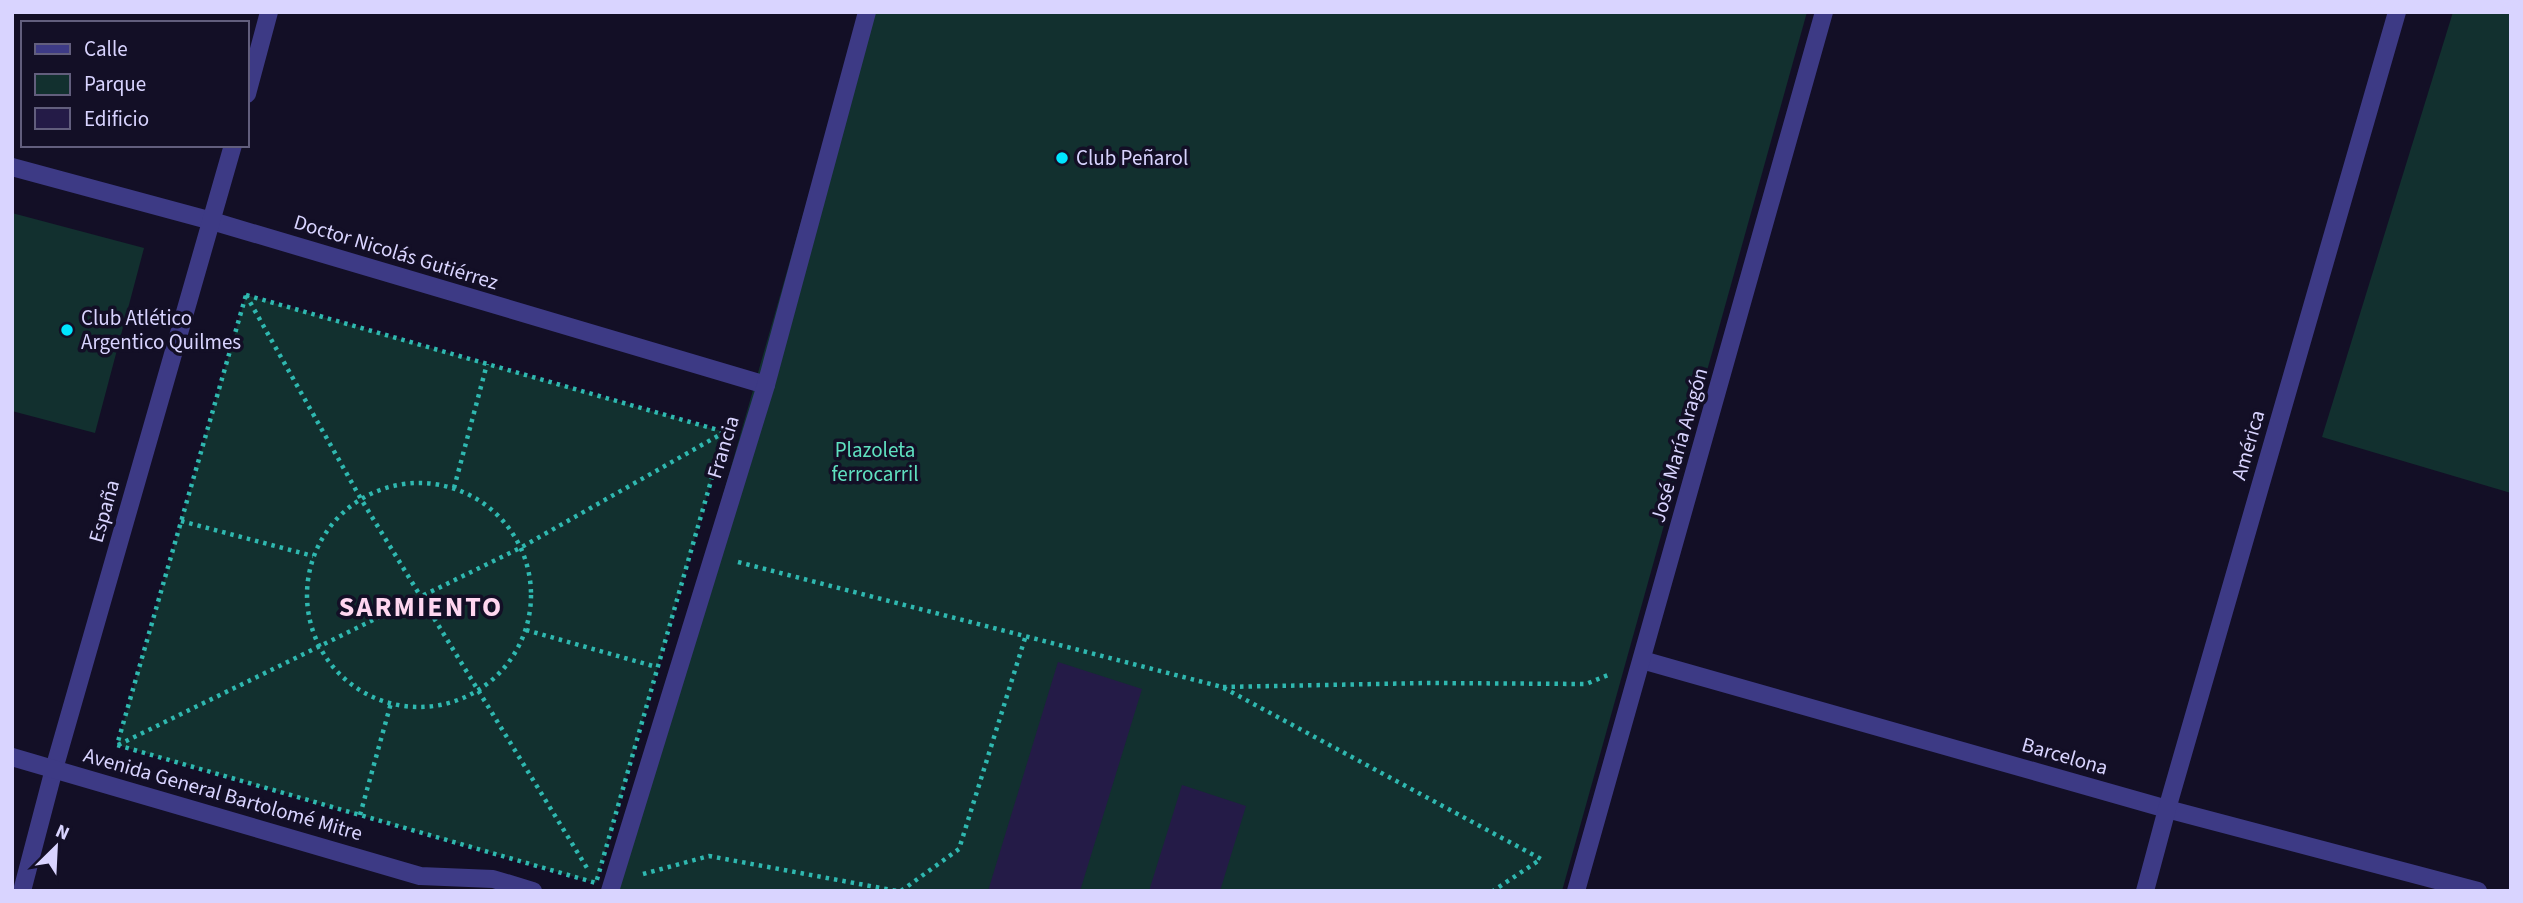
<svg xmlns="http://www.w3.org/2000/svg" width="2523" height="903" font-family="'Source Sans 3',sans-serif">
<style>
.green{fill:#12302f}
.building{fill:#241b47}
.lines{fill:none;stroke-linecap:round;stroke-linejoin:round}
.path{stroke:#2fb8b0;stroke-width:4.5;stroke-dasharray:3.5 5;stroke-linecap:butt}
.minor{stroke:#3d3a85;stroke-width:18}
.tertiary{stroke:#3d3a85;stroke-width:18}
.poi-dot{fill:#00e5ff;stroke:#130f26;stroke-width:2.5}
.labels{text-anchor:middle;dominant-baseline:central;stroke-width:7;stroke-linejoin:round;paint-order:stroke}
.poi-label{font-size:21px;fill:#d9d4ff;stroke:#130f26;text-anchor:start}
.street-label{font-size:21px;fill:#d9d4ff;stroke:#130f26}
.park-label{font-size:21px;fill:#5fe0c0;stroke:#130f26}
.district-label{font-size:28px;font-weight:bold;letter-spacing:2px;fill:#ffd6f0;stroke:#130f26}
</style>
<rect width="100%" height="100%" fill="#130f26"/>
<g class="green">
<polygon points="861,12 1807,12 1562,891 610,891"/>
<polygon points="2453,12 2511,12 2511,493 2322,437"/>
<polygon points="12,213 144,248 95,433 12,411"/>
<polygon points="246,295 725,432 596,883 117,745"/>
</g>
<g class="building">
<polygon points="1058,662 1142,689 1080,891 988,891"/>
<polygon points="1182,785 1246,806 1220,891 1149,891"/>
</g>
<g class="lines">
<g class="path">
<polygon points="246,295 725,432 596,883 117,745"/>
<polyline points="246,295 361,499 587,868"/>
<circle cx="419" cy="595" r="112"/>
<polyline points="454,488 487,364"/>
<polyline points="181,521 313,556"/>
<polyline points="738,562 1222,687 1541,859 1493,891"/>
<polyline points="526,630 653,666"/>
<polyline points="1223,687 1428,683 1586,684 1608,675"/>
<polyline points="118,745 520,548 723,433"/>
<polyline points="360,815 391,703"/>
<polyline points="643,874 709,856 897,891"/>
<polyline points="901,891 959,849 1026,635"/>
</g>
<g class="minor">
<polyline points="247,94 269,12"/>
<polyline points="12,167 212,221 766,385"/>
<polyline points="1642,660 2167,809 2478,891"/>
<polyline points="22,891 54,769 233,145"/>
<polyline points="610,891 766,385 867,12"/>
<polyline points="1576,891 1824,12"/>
<polyline points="2145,891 2167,809 2397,12"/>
</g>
<polyline class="tertiary" points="12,757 420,876 493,879 533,891"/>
</g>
<g class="poi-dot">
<circle cx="1062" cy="158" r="7"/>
<circle cx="67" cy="330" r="7"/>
</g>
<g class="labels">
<g class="poi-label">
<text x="1076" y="158">Club Peñarol</text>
<text x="81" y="318">Club Atlético<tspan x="81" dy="24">Argentico Quilmes</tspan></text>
</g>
<g class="street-label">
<text transform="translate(396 252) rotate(17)">Doctor Nicolás Gutiérrez</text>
<text transform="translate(1679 445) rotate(-74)">José María Aragón</text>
<text transform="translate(2248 445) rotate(-74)">América</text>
<text transform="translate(723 447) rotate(-73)">Francia</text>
<text transform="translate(104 511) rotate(-74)">España</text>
<text transform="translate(2065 756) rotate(16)">Barcelona</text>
<text transform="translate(223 794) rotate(16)">Avenida General Bartolomé Mitre</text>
</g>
<g class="park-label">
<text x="875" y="450">Plazoleta<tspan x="875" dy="24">ferrocarril</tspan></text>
</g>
<g class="district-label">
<text x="421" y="607">SARMIENTO</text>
</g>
</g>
<rect width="2523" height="903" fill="none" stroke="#d9d4ff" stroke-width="28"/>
<rect x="21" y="21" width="228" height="126" fill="#130f26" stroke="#625e7d" stroke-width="2"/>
<rect x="35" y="44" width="35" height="10" fill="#3d3a85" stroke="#625e7d" stroke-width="2"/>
<text x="84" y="56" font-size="21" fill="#d9d4ff">Calle</text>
<rect x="35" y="74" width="35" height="21" fill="#12302f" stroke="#625e7d" stroke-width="2"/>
<text x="84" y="91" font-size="21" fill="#d9d4ff">Parque</text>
<rect x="35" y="108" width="35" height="21" fill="#241b47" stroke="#625e7d" stroke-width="2"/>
<text x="84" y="126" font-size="21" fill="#d9d4ff">Edificio</text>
<g transform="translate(56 847) rotate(24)" stroke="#130f26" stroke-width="5" paint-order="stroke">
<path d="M0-5L12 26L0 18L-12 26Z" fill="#d9d4ff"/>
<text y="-10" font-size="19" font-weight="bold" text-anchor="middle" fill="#d9d4ff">N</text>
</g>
</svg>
